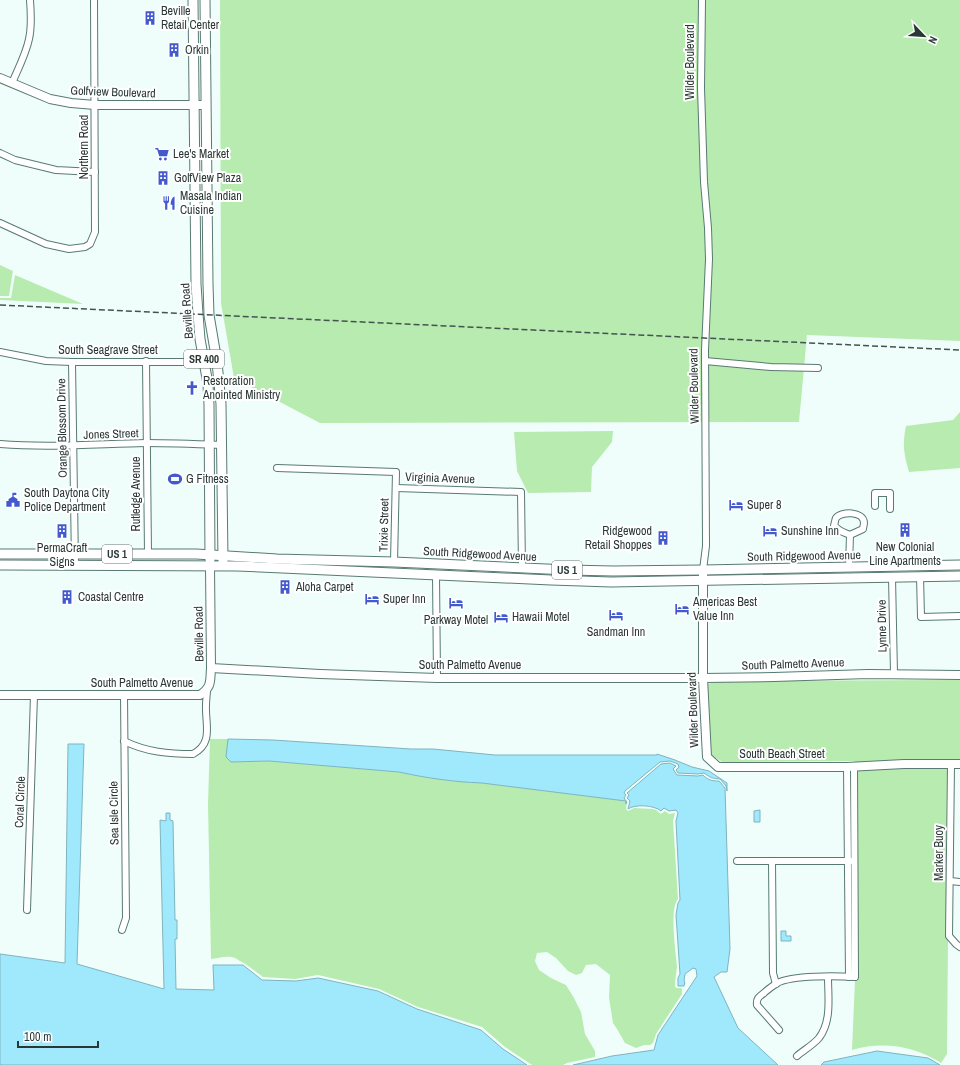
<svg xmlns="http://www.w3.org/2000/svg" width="960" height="1065" font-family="'Archivo Narrow',sans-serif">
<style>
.green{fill:#b8ebb0}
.water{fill:#a0e9fc;stroke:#7db4c0}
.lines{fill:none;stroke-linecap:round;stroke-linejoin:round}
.street-casing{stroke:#587a72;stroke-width:8}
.secondary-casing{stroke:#587a72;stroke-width:10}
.primary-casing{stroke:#587a72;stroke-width:11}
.street{stroke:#fff;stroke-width:6}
.secondary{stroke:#fff;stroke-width:8}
.primary{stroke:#fff;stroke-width:9}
.rail{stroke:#455350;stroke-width:1.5;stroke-dasharray:6 3;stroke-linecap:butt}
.labels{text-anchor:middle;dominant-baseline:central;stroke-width:4;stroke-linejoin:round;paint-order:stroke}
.shield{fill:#fff;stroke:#6a7472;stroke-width:1}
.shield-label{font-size:11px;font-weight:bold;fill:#2a3835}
.poi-label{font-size:12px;fill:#2a3835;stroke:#fff;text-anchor:start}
.street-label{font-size:12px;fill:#2a3835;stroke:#fff}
</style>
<rect width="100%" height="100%" fill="#f0fefb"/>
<g class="green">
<polygon points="220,0 960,0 960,341 807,335 799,422 320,423 234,378 221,303"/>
<polygon points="0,265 13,271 9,296 0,296"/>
<polygon points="15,275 83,304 0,300 0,298 11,298"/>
<path d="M960 412V468L909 472C904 454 902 445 906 426L953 420Z"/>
<polygon points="613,431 612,442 592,467 591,492 528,493 517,471 514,432"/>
<polygon points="960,680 960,760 855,763 854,761 722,762 711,755 709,737 707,684 721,681"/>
<path d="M210 739H228L231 762 269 761 399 772C426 778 454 782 482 783L627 801 626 809 628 811 634 808 653 809 656 810 661 814 665 811 669 814 675 813 673 821 678 899C669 909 676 953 677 967 676 974 675 980 675 987L677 988H681L682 989V994L656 1034 653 1043 650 1045H644L636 1048 625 1043 617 1029 613 1023 609 998 610 975 596 964 586 965 582 973 576 975 568 971 556 958 547 952 537 953 535 961 539 970 551 978 566 985 574 998 581 1012 585 1034 595 1051V1057L567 1063 563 1065H532L505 1047 482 1027 418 1007 379 989 318 975 295 979 263 977 244 963C241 962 239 960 235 958 228 955 218 958 211 959L208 804Z"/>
<path d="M947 767 946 936 948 939 947 1054 941 1063C915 1046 882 1041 852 1050L855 980H858L857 769Z"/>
</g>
<g class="water">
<path d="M228 739 273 740 411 749H433L495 755H657V754L675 760 692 767 709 771 727 783V791L726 786 720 779C711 778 711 778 704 773L698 774 678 773 676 770 679 767 678 764 670 761 660 762 625 791 624 793 626 795 624 798 627 802 626 804V801L482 783C454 782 426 778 399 772L269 761 231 762 226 757Z"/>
<polygon points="68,744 84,744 77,964 164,989 160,820 166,821 166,813 170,813 170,820 173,821 175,920 177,920 177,939 175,939 176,989 214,990 213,965 243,965 262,980 296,981 318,978 378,991 417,1009 481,1030 503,1049 527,1065 0,1065 0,954 65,963"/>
<path d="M670 763 676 766 673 769 677 775 698 776 703 775C708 780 712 781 719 781L725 788 730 949 727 972H721L714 977 738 1028 778 1065H573L612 1056 654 1050 658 1035 697 976 696 969 693 968 685 974 684 981 685 982 684 986H678V978L680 974 676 915 678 903 680 900 676 821 678 813 676 810 669 811 664 808 661 811C654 805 635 804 628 809L630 801 627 798 629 795 627 793 661 764Z"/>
<polygon points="760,810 760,822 754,822 754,811"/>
<polygon points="781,931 786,931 786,936 791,936 791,941 781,941"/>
<polygon points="877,1051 928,1058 940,1065 821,1065 824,1062"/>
</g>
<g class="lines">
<defs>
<g id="street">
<polyline points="702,0 701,88 704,182 708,228 709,259 705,350 706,546 703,570"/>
<path d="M12 83C18 69 26 54 29 39 32 26 31 13 30 0"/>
<polyline points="0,153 15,160 56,170 95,172"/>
<polyline points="0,223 46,244 69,249 85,247 90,244 95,232 94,0"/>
<polyline points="0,352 46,361 72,362 217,362"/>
<polyline points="146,361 148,554"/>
<polyline points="705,361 771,367 818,368"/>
<polyline points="72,362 75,565"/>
<path d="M0 444C49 448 97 444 146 443 171 443 197 444 222 445"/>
<polyline points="277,468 396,472 394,562"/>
<polyline points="396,488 521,492 522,568"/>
<polyline points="875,506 875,493 890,493 890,509"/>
<path d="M849 567 850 535 863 529C863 528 864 524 864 523 864 511 841 511 836 518 835 520 835 523 834 525 838 531 843 532 850 535"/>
<polyline points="436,575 437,678"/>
<polyline points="920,576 921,617 960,616"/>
<polyline points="892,577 894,674"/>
<path d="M124 741C146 752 169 754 193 754 214 743 205 724 206 705 206 700 207 695 207 689"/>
<polyline points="951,764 949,936 956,944 960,947"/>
<polyline points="847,767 849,977"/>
<polyline points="737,861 851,861"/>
<polyline points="772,861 773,973 776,984"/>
<polyline points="950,881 960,882"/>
<polyline points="27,910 34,695"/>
<polyline points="122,930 126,918 124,695"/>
<path d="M779 1030 757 1005C756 998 760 996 764 993 768 989 773 986 777 983 793 975 837 976 855 977L854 766"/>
<path d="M797 1056C804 1050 813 1045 819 1038 832 1021 828 997 828 977"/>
</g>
<g id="secondary">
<polyline points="0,78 50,99 71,103 95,105 206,105"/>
<polyline points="703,570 703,678 707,757 718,767 847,767 904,764 960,764"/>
<polyline points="211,668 320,674 437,678 703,678 774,677 868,674 960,675"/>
<path d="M0 695H200C212 687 210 681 211 668L210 566"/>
</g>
<g id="primary">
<polyline points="193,0 196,284 198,314 200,339 208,384 209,405 210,560"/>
<polyline points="205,0 208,284 209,315 217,362 221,404 223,561"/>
<polyline points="0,554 196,554 277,559 394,562 568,570 613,571 703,570 960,565"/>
<polyline points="0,565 237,566 551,580 611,582 960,576"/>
</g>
</defs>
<use href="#street" class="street-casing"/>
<use href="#secondary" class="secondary-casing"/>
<use href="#primary" class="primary-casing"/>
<use href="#street" class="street"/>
<use href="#secondary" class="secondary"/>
<use href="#primary" class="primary"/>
<polyline class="rail" points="0,305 960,350"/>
</g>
<defs>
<symbol id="building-bare" viewBox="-9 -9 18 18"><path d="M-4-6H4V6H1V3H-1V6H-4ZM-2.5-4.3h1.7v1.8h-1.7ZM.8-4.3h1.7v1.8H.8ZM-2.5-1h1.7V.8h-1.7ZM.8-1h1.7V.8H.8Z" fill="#435ace" stroke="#fff" stroke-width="2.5" paint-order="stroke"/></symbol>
<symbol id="supermarket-bare" viewBox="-9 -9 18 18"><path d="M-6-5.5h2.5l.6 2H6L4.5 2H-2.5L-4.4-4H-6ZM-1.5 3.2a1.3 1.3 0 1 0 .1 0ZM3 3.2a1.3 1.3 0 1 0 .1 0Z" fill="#435ace" stroke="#fff" stroke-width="2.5" paint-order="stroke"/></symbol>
<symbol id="restaurant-bare" viewBox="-9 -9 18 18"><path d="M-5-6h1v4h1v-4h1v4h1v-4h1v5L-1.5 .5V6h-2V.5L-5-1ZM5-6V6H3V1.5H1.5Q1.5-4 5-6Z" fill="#435ace" stroke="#fff" stroke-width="2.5" paint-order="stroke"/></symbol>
<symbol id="church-bare" viewBox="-9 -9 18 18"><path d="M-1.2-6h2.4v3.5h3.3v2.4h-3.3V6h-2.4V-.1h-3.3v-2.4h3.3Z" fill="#435ace" stroke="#fff" stroke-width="2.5" paint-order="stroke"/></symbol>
<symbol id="stadium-bare" viewBox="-9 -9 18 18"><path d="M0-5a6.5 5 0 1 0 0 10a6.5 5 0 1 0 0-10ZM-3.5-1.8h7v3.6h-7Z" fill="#435ace" stroke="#fff" stroke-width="2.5" paint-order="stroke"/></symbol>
<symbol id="civic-bare" viewBox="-9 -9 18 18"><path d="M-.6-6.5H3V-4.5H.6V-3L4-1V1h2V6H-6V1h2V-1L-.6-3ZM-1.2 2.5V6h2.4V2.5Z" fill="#435ace" stroke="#fff" stroke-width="2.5" paint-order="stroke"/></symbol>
<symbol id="hotel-bare" viewBox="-9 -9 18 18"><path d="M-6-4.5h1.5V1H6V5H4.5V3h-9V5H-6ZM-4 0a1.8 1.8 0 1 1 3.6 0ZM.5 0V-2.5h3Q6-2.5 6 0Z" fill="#435ace" stroke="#fff" stroke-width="2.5" paint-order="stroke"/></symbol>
</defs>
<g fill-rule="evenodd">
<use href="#building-bare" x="140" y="8" width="20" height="20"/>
<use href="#building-bare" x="164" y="40" width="20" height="20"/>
<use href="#supermarket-bare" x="152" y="144" width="20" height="20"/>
<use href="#building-bare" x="153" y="168" width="20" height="20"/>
<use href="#restaurant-bare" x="159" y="193" width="20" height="20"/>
<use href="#church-bare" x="182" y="378" width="20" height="20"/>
<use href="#stadium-bare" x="165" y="469" width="20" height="20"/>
<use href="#civic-bare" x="3" y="490" width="20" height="20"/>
<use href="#hotel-bare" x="726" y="495" width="20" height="20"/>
<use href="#building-bare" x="895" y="520" width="20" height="20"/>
<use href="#building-bare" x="52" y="521" width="20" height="20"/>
<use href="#hotel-bare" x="760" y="521" width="20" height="20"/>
<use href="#building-bare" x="653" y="528" width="20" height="20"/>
<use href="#building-bare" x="275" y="577" width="20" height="20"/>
<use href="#building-bare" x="57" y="587" width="20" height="20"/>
<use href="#hotel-bare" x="362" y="589" width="20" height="20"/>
<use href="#hotel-bare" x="446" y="593" width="20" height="20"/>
<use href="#hotel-bare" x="672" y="599" width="20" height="20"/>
<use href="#hotel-bare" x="606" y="605" width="20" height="20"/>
<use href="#hotel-bare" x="491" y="607" width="20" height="20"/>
</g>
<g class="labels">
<g class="shield">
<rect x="184" y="350" width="40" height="18" rx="3"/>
<rect x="102" y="545" width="30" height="18" rx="3"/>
<rect x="552" y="561" width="30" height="18" rx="3"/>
</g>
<g class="shield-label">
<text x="204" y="359">SR 400</text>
<text x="117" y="554">US 1</text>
<text x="567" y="570">US 1</text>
</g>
<g class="poi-label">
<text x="161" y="11">Beville<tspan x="161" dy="14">Retail Center</tspan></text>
<text x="185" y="50">Orkin</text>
<text x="173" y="154">Lee's Market</text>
<text x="174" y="178">GolfView Plaza</text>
<text x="180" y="196">Masala Indian<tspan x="180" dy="14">Cuisine</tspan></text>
<text x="203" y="381">Restoration<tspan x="203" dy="14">Anointed Ministry</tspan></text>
<text x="186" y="479">G Fitness</text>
<text x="24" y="493">South Daytona City<tspan x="24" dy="14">Police Department</tspan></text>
<text x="747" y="505">Super 8</text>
<text x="652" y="531" text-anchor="end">Ridgewood<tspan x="652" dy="14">Retail Shoppes</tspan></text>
<text x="781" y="531">Sunshine Inn</text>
<text x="905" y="547" text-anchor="middle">New Colonial<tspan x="905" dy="14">Line Apartments</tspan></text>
<text x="62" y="548" text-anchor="middle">PermaCraft<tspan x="62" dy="14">Signs</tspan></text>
<text x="296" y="587">Aloha Carpet</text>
<text x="78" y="597">Coastal Centre</text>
<text x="383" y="599">Super Inn</text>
<text x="693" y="602">Americas Best<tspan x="693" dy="14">Value Inn</tspan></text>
<text x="512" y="617">Hawaii Motel</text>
<text x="456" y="620" text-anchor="middle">Parkway Motel</text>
<text x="616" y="632" text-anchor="middle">Sandman Inn</text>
</g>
<g class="street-label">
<text transform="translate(690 62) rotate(-90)">Wilder Boulevard</text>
<text transform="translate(113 92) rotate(2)">Golfview Boulevard</text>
<text transform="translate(84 147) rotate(-90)">Northern Road</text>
<text transform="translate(187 311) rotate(-94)">Beville Road</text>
<text x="108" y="350">South Seagrave Street</text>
<text transform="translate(694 386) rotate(-91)">Wilder Boulevard</text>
<text transform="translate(62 428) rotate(-91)">Orange Blossom Drive</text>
<text transform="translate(111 434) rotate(-2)">Jones Street</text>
<text transform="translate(440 478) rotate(2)">Virginia Avenue</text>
<text transform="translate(136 494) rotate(-90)">Rutledge Avenue</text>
<text transform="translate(384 525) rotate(-89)">Trixie Street</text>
<text transform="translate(480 554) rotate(3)">South Ridgewood Avenue</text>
<text transform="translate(804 556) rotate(-1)">South Ridgewood Avenue</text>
<text transform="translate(882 626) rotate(-91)">Lynne Drive</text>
<text transform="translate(199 634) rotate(-91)">Beville Road</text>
<text transform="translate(793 664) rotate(-2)">South Palmetto Avenue</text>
<text x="470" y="665">South Palmetto Avenue</text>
<text x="142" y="683">South Palmetto Avenue</text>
<text transform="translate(693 710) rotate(-92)">Wilder Boulevard</text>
<text x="782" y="754">South Beach Street</text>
<text transform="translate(20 802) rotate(-88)">Coral Circle</text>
<text transform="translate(114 813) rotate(-91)">Sea Isle Circle</text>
<text transform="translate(939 853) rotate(-90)">Marker Buoy</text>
</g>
</g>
<g transform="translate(924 36) rotate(115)" stroke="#ffffff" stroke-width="3" paint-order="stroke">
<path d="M0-3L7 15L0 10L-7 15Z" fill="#2a3835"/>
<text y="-6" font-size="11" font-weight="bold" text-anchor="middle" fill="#2a3835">N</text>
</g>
<path d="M18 1041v6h80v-6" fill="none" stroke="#2a3835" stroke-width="2"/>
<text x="24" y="1041" font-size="12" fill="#2a3835" stroke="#ffffff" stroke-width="3" paint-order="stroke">100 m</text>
</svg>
